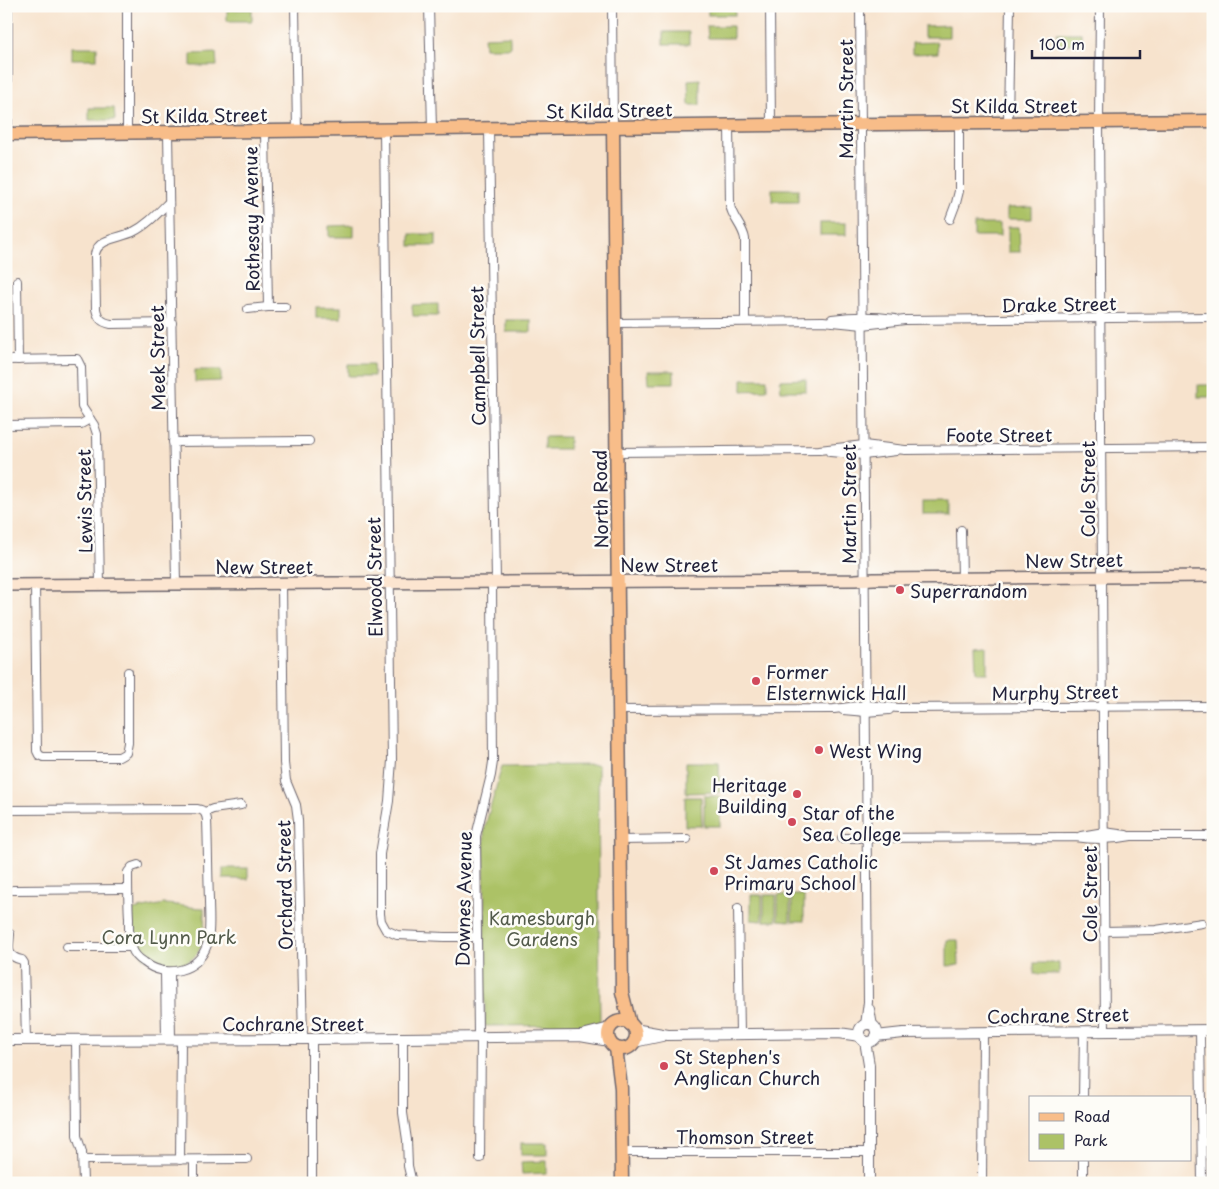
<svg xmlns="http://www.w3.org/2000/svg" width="1219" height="1189" font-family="'Playpen Sans',sans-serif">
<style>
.green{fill:#acc266;stroke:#677250}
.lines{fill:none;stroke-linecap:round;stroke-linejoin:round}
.minor-casing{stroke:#6d666e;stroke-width:10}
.tertiary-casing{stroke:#6d666e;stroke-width:12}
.secondary-casing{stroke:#6d666e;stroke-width:14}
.primary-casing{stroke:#6d666e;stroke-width:15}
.minor{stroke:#fff;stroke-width:8}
.tertiary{stroke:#fff;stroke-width:10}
.secondary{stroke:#fce5d0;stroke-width:11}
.primary{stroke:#f8bd89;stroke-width:12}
.poi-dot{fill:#d1495b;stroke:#fdfcf7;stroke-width:2}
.labels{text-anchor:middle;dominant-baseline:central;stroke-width:5;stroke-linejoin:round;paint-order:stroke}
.street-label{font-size:18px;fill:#22223b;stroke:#fdfcf7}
.poi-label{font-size:18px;fill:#22223b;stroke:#fdfcf7;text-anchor:start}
.park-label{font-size:18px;fill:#525a4a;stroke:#fdfcf7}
</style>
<rect width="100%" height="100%" fill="#fdfcf7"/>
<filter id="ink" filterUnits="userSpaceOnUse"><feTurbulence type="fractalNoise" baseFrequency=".02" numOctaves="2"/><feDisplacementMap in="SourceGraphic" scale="10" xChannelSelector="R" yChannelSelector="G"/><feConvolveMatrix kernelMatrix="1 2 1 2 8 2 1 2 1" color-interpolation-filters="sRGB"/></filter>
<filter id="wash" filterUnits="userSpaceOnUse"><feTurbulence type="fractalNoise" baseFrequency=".0096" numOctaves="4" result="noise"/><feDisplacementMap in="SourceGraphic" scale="20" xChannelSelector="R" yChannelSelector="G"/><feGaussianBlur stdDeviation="1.12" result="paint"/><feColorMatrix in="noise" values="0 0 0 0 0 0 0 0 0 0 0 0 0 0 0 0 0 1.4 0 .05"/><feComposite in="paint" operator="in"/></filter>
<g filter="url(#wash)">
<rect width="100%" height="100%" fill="#f7e3cd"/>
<g class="green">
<rect x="708" y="6" width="27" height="9"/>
<polygon points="252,9 252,21 227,21 227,10"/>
<polygon points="949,25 949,37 924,37 924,26"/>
<polygon points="707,26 733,26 733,38 708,38"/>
<rect x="664" y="32" width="25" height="12"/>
<rect x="1057" y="33" width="25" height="11"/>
<polygon points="510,36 510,48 485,48 484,37"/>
<polygon points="937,42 938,53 912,54 912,43"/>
<rect x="72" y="47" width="25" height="12"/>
<polygon points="216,53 217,66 191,66 191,54"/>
<polygon points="700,79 700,105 689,105 688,80"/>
<polygon points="89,108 114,108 115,120 89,120"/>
<rect x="772" y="189" width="26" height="12"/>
<polygon points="1032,207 1032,219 1007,219 1007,208"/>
<rect x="820" y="223" width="26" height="12"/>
<rect x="974" y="224" width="26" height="12"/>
<polygon points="354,225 354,237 329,237 329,226"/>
<polygon points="1008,227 1019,227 1020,252 1008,252"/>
<rect x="410" y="234" width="26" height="12"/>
<polygon points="438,304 438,316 413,316 412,305"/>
<rect x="316" y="307" width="25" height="11"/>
<rect x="506" y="320" width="25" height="12"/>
<polygon points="348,364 373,364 374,376 348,376"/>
<polygon points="195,370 221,370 221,381 195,382"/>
<polygon points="648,371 674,371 674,383 649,383"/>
<polygon points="742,379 767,379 767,390 742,391"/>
<polygon points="806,379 806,391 781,391 780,380"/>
<rect x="1198" y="385" width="15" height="12"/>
<rect x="544" y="437" width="25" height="12"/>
<rect x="923" y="502" width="25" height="12"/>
<polygon points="987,647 987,673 976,673 975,648"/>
<polygon points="686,762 719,762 720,792 686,793"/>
<polygon points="598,765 600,1025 485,1026 484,830 502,766"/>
<rect x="704" y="796" width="16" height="30"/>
<polygon points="685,797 701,797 702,826 685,826"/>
<rect x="223" y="868" width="25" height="11"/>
<polygon points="751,895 762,895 762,921 751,920"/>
<rect x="764" y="895" width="12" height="26"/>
<polygon points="778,895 790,895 790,921 778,920"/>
<rect x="792" y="895" width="12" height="26"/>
<path d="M164 904C177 904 190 908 204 908 204 922 207 937 200 949 186 975 145 971 135 944 131 934 133 920 133 910Z"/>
<polygon points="947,940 958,940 959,965 947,966"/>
<rect x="1034" y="963" width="25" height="11"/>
<rect x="521" y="1143" width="26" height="12"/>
<polygon points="547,1161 547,1173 522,1174 521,1162"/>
</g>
</g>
<g filter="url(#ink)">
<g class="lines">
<defs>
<g id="minor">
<polyline points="8,6 8,134"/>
<polyline points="127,6 127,133"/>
<polyline points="295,6 297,131"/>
<polyline points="429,6 432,129"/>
<polyline points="612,6 613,127"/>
<polyline points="770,6 771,125"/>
<polyline points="860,6 868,1002 865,1025"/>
<polyline points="1100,6 1099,122 1105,1031"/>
<polyline points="1008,123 1010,6"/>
<path d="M729 125 730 205C732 218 743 226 745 239V321"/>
<polyline points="489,129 496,582"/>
<polyline points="384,130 392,760 389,801 380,854 380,914 381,921 386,930 397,935 445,937 477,937"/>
<polyline points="265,131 268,307"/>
<polyline points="168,133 176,584"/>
<polyline points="6,193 7,199"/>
<path d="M169 202C158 213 147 225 133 232 121 238 98 238 95 254L96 309C98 318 101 322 111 324L172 323"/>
<polyline points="950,219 956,203 959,191 959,123"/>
<polyline points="17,281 18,360"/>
<polyline points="248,309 268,307 285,307"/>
<path d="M832 319C854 316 874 316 895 319"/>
<polyline points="615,323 823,321 863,325 905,320 1213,317"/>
<polyline points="6,360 73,359 77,359 81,367 82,407 94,425 97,434 100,584"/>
<polyline points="6,425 81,424 90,419"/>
<polyline points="173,442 309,441"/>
<polyline points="617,452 819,450 864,445 905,450 1213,447"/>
<polyline points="830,452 864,455 896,451"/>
<polyline points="961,530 962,578"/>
<polyline points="282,583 284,763 286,781 296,805 298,820 303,1039"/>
<polyline points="35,585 37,751 39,755 43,757 119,757 126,753 128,743 128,672"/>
<polyline points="619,710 834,709 866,705 898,708 1213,706"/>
<polyline points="843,710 866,712 889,710"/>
<path d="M6 810 197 809C204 810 206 813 207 820 208 846 208 873 209 900 209 914 211 932 207 945 198 972 165 979 144 962 139 959 134 954 132 948 128 939 129 928 129 918 128 903 128 887 128 872L132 867 138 865"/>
<polyline points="205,812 213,809 241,805"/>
<polyline points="1081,836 1104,832 1126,835"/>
<path d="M842 838 1075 837C1094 840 1112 840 1131 836H1213"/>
<polyline points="620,840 687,839"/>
<polyline points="13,890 128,889"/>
<polyline points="738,908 740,1034"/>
<polyline points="1104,931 1156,930 1202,923"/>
<path d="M10 934C9 948 5 956 22 960L24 963 26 1040"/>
<polyline points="67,947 131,947"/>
<polyline points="165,972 166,1039"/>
<polyline points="170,972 171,1039"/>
<polyline points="870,1009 873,1026"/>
<polyline points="1200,1030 1202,1183"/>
<polyline points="478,1037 476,836 491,775 493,762 492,582"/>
<polyline points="403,1038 403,1113 407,1140 408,1166 412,1183"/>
<polyline points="76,1040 77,1129 77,1136 82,1152 83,1183"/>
<polyline points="1083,1098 1084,1031"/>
<polyline points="1202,1142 1213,1142"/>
<polyline points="622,1152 869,1152"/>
<polyline points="480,1158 481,1037"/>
<polyline points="83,1160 247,1159"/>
<polyline points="180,1160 181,1039"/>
<polyline points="194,1183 194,1160"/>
<polyline points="312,1183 312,1039"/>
<polyline points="982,1183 983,1032"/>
<polyline points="1083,1183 1083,1160"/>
</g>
<g id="tertiary">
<circle cx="868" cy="1033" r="9"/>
<polyline points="634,1029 668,1035 839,1033 860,1036"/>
<polyline points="586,1034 610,1028"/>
<polyline points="876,1036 903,1033 1213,1030"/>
<polyline points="6,1040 312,1039 580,1036 609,1041"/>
<polyline points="865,1041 869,1065 869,1183"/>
<polyline points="634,1042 662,1036"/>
</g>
<polyline id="secondary" points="6,585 855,580 874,579 1213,576"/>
<g id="primary">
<polyline points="613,127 622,992 630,1024"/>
<polyline points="6,134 771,125 1213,121"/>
<circle cx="622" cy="1035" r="14"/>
<polyline points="616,1048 621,1088 622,1183"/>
</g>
</defs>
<use href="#minor" class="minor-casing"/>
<use href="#tertiary" class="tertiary-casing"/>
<use href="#secondary" class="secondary-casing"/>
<use href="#primary" class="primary-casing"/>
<use href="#minor" class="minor"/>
<use href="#tertiary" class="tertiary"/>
<use href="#secondary" class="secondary"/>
<use href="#primary" class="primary"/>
</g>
</g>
<g class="poi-dot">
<circle cx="900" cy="590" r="5"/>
<circle cx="756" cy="681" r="5"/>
<circle cx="819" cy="750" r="5"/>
<circle cx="797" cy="794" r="5"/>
<circle cx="792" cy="822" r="5"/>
<circle cx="714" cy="871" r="5"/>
<circle cx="664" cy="1066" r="5"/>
</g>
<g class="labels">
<g class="street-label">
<text transform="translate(845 99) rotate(-90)">Martin Street</text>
<text x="1014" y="105">St Kilda Street</text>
<text transform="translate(609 110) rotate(-1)">St Kilda Street</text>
<text transform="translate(204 115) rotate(-1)">St Kilda Street</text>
<text transform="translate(251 219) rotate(-91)">Rothesay Avenue</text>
<text transform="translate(1059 304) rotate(-1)">Drake Street</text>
<text transform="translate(477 356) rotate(-91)">Campbell Street</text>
<text transform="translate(157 358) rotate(-91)">Meek Street</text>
<text x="999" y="434">Foote Street</text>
<text transform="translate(1087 489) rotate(-90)">Cole Street</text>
<text transform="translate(600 499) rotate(-91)">North Road</text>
<text transform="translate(84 501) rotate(-91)">Lewis Street</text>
<text transform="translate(848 504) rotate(-90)">Martin Street</text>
<text transform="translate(1074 560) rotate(-1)">New Street</text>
<text x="669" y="564">New Street</text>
<text x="264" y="566">New Street</text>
<text transform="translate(374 577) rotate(-91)">Elwood Street</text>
<text transform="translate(1055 692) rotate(-1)">Murphy Street</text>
<text transform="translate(284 885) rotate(-91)">Orchard Street</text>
<text transform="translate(1089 894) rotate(-90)">Cole Street</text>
<text transform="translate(463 899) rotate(-89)">Downes Avenue</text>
<text transform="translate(1058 1015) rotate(-1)">Cochrane Street</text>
<text x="293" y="1023">Cochrane Street</text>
<text x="745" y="1136">Thomson Street</text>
</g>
<g class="poi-label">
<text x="910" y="590">Superrandom</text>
<text x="766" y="671">Former<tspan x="766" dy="21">Elsternwick Hall</tspan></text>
<text x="829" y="750">West Wing</text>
<text x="787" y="784" text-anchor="end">Heritage<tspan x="787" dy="21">Building</tspan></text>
<text x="802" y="812">Star of the<tspan x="802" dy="21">Sea College</tspan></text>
<text x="724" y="861">St James Catholic<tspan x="724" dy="21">Primary School</tspan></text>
<text x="674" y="1056">St Stephen's<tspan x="674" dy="21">Anglican Church</tspan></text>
</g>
<g class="park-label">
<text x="542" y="917">Kamesburgh<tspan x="542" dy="21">Gardens</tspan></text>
<text x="169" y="936">Cora Lynn Park</text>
</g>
</g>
<rect width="1219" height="1189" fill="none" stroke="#fdfcf7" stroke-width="25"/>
<rect x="1029" y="1096" width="162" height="65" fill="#fdfcf7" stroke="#a5a5ac"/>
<rect x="1039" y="1113" width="25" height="8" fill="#f8bd89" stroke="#a5a5ac"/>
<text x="1074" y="1122" font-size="15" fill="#22223b">Road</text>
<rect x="1039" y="1134" width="25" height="15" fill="#acc266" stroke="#a5a5ac"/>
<text x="1074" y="1146" font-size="15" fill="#22223b">Park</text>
<path d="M1032 50v8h108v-8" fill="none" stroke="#22223b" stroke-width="2.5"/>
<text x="1039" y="50" font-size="15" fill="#22223b" stroke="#fdfcf7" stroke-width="4" paint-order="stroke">100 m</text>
</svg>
